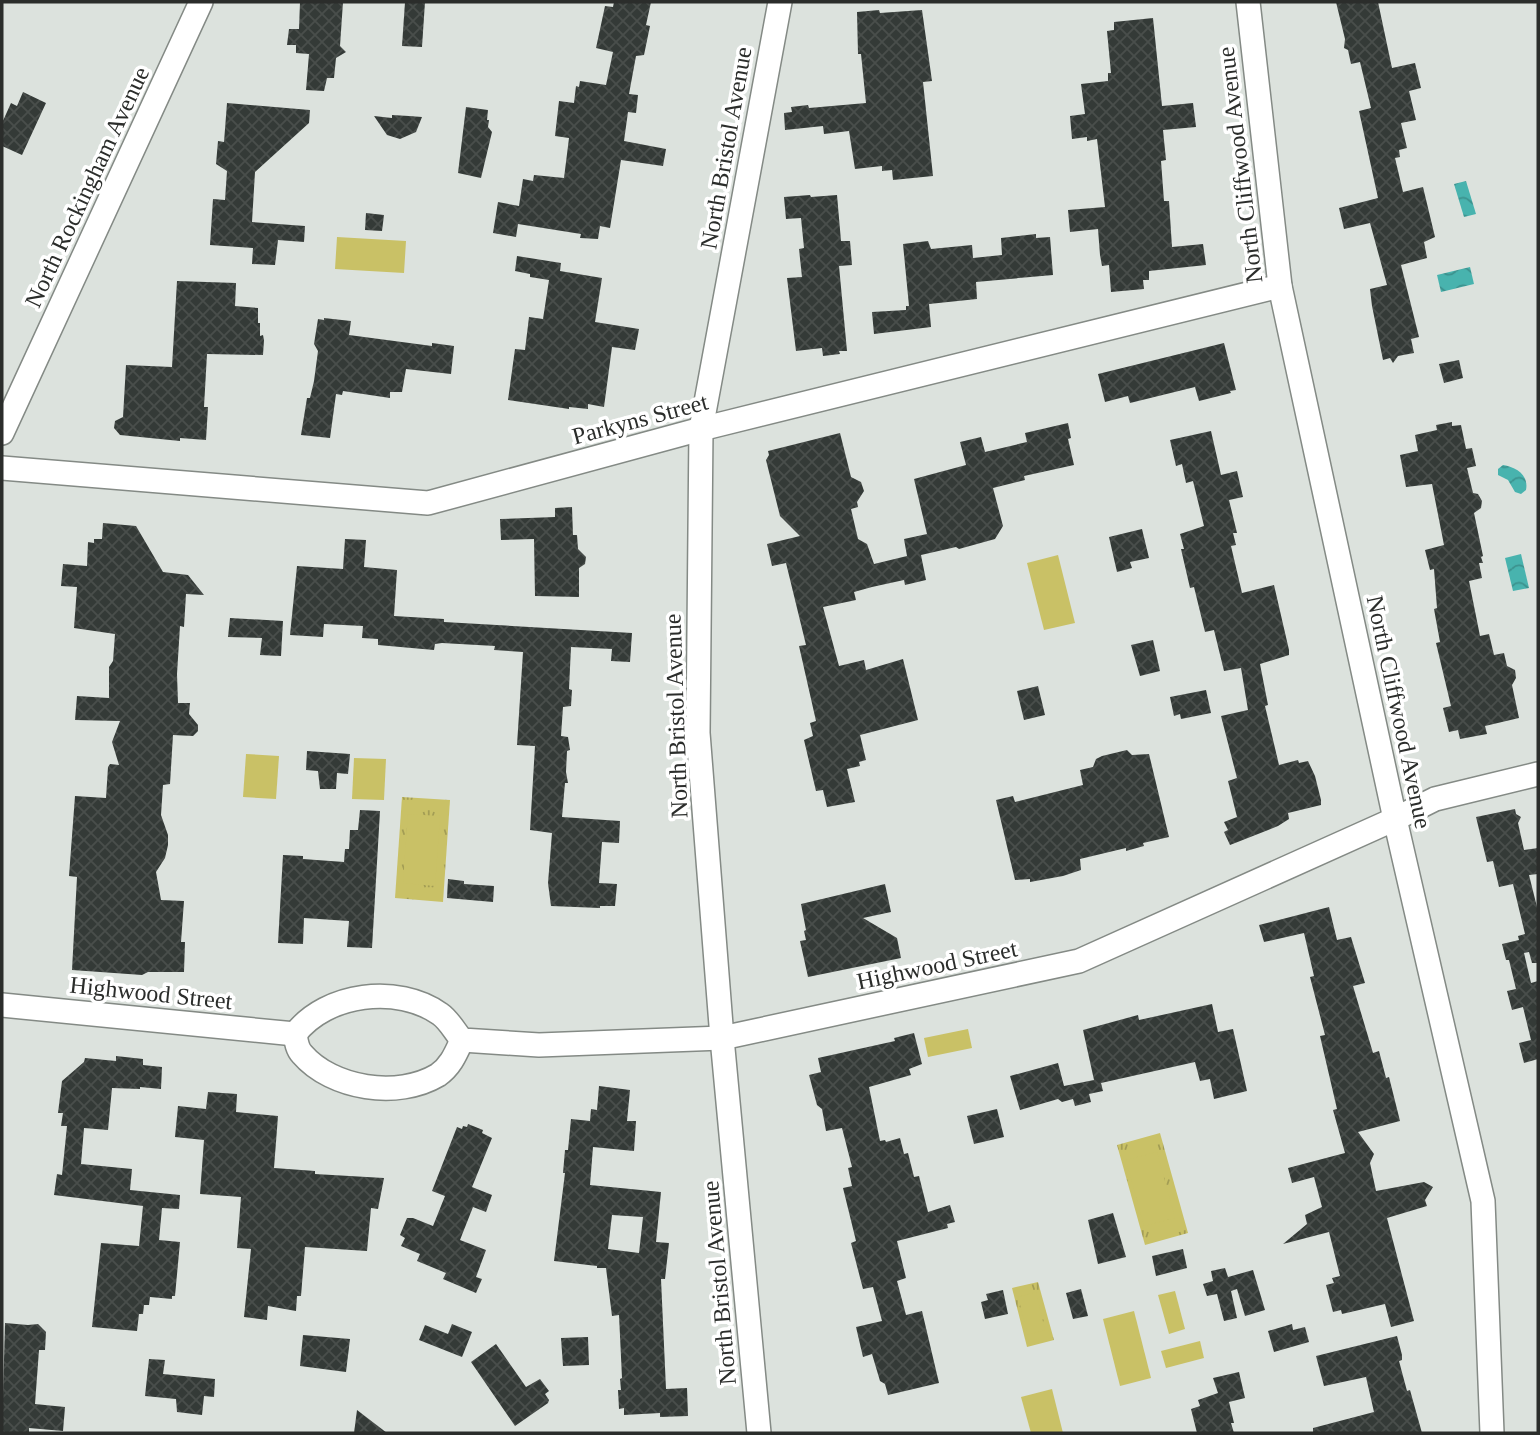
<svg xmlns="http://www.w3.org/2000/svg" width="1540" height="1435" font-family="Georgia,serif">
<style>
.park{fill:url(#park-tufts)}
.pitch{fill:#c9c166}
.water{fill:url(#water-waves)}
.building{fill:url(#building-cross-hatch);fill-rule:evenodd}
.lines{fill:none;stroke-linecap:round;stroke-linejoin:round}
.minor-casing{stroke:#848a85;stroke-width:26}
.minor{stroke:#fff;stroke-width:23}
.labels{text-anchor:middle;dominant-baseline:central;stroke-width:7;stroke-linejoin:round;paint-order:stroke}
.street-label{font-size:24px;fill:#2b2d2b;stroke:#fff}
</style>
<defs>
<pattern id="park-tufts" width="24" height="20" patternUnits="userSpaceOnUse" patternTransform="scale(1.75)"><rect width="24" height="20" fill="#c9c166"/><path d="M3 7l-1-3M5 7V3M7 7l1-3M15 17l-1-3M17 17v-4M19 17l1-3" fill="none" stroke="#a39d54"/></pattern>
<pattern id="water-waves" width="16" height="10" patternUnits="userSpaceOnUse" patternTransform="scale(1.75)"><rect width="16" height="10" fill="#48b3ae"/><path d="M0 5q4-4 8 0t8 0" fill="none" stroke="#3c928e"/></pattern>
<pattern id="building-cross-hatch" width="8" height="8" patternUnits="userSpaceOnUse" patternTransform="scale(1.75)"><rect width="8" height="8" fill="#343a37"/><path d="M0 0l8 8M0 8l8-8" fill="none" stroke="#494e4b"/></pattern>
</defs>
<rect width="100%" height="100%" fill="#dce2dd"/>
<g class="park">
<polygon points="402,797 450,800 443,902 395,898"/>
<polygon points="1160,1133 1188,1233 1145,1245 1117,1145"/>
<polygon points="1038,1282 1054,1340 1027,1347 1012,1288"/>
</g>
<g class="pitch">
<polygon points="337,237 406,241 404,273 335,269"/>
<polygon points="1058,555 1075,623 1044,630 1027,563"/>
<polygon points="246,754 279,756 276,799 243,797"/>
<polygon points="354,758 386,759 384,800 352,799"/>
<polygon points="408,814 440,816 435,886 403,883"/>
<polygon points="968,1029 972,1048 928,1057 924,1038"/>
<polygon points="1157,1152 1175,1218 1144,1226 1126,1160"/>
<polygon points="1175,1291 1185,1329 1169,1334 1158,1295"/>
<polygon points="1036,1292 1045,1330 1028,1335 1018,1297"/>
<polygon points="1134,1311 1151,1378 1120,1386 1103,1319"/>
<polygon points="1200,1341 1204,1358 1166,1368 1161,1351"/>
<polygon points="1052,1389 1063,1433 1031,1433 1021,1397"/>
</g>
<g class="water">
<polygon points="1466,181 1476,214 1464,217 1454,184"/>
<polygon points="1470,267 1474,284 1441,292 1437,275"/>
<path d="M1503 465C1516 467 1529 475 1526 490L1521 494 1515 492 1508 480 1498 475V469Z"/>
<polygon points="1521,554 1529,588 1513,591 1505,558"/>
</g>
<g class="building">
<polygon points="300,2 343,2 340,46 346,52 336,58 334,78 327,78 324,91 306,90 309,54 296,53 296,45 287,45 289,29 299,29"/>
<polygon points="405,2 425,2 422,47 402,46"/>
<polygon points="614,2 651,2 646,25 650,26 644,55 636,56 629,94 638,95 636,113 628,112 624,141 666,149 663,166 621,160 610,228 600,226 598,239 580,238 581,234 518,224 516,237 493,233 498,202 519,206 523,179 533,181 534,175 564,178 569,138 555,136 559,101 574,103 576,86 579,87 580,81 606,85 613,52 596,48 605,6 613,7"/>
<polygon points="1336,2 1378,2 1392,68 1415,63 1421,88 1409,91 1416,120 1401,123 1407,148 1399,150 1400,157 1395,158 1403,192 1423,187 1435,237 1424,242 1427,258 1401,265 1419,337 1411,339 1414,353 1398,356 1393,363 1390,358 1383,360 1372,306 1370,289 1387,285 1370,223 1344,229 1339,208 1378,198 1359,111 1371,108 1360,62 1351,64 1348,50 1344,48 1345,39"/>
<polygon points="879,10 880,13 922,10 932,81 923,82 933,176 893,180 892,170 882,171 882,166 855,169 849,131 824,134 823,126 785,130 784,113 792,112 791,107 808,105 809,108 866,103 861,54 858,54 857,12"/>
<polygon points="1153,18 1162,106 1193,103 1196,127 1163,130 1166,160 1161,161 1164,201 1169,201 1172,247 1203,244 1206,265 1149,271 1149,280 1143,280 1144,289 1111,292 1109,265 1102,266 1100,255 1098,229 1070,232 1068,210 1105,207 1097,139 1087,141 1087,137 1072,139 1070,116 1085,114 1081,84 1108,81 1108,73 1111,73 1107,31 1114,30 1114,22"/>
<polygon points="23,92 46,103 22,155 2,146 2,123 11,103 17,106"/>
<polygon points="227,103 310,110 309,123 255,172 252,222 305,226 304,242 278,240 275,265 252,264 253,248 210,245 213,199 225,200 227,171 216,164 218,141 224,142"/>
<polygon points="466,107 488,110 487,120 489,120 488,127 492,132 481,178 458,173"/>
<polygon points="392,115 409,116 422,117 416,132 400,139 387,135 374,116 392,118"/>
<polygon points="810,195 811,197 837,195 841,241 850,241 852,265 839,266 847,351 839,351 840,354 823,356 822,348 796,351 787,278 802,277 799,249 804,248 801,218 786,219 784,197"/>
<polygon points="366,213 384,215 382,231 365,230"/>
<polygon points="1036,234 1036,238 1050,237 1053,275 976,282 977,299 929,304 931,327 874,334 872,312 906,310 906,306 909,306 903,244 928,241 931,249 972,245 973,258 1002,255 1001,238"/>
<polygon points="517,256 561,263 560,271 602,278 595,322 639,329 635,350 612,347 604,407 588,404 588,409 569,407 569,409 508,400 515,349 525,350 529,317 543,319 549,280 530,277 530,274 515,271"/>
<polygon points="177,281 236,283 235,306 258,308 258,323 260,323 260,336 263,335 264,340 263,355 207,354 204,407 208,407 206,440 180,438 180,441 120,435 114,428 115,421 123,417 126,365 172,367"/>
<polygon points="324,318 351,321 349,335 432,346 432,343 454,346 451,374 406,369 402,392 390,392 390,398 343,391 342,395 336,394 330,438 301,435 307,398 310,398 314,381 318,351 314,344 318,319 324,320"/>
<polygon points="1224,343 1236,390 1230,391 1231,393 1199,401 1195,387 1130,403 1128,396 1105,402 1098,374"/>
<polygon points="1459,360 1463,378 1444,383 1439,364"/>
<polygon points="1452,422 1452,426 1461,425 1466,449 1472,448 1476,466 1467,468 1473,493 1478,494 1482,501 1481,508 1474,513 1483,556 1481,557 1483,563 1479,563 1482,578 1469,581 1480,636 1489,634 1494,655 1504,653 1507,666 1515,670 1516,678 1512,685 1519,718 1485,726 1487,734 1460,739 1458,730 1449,732 1443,708 1451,706 1436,643 1440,642 1434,609 1437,608 1434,569 1430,570 1425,550 1444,545 1432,484 1406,487 1400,455 1418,451 1415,435 1437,430 1436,425"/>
<polygon points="1068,423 1071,438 1068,439 1074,465 1024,476 1025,480 993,488 1003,526 995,539 959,549 956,547 921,555 926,580 905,585 904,580 872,587 854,592 856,600 823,607 839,666 864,660 866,670 903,659 918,720 860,735 866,760 859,762 860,766 847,769 855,802 827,807 823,790 816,791 804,740 813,736 810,723 816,721 799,646 806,645 786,563 772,566 767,544 800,536 780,516 766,460 769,455 768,451 840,433 851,477 861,482 864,491 857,502 858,507 851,509 858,539 867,544 874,564 907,556 904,539 927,534 914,479 966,465 960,442 981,437 985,452 1027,442 1025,433"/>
<polygon points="1211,431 1221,475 1237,471 1243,497 1229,500 1237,533 1233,533 1236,545 1231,546 1242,593 1274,585 1289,650 1289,655 1260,664 1268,705 1265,706 1279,765 1298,760 1299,763 1308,761 1315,776 1321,800 1321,805 1288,813 1289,819 1278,826 1230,845 1224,832 1228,830 1224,822 1237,817 1228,781 1237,778 1221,716 1248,710 1241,668 1224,671 1214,630 1205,632 1194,587 1190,588 1181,549 1184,549 1180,534 1204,526 1193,481 1186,483 1182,464 1176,466 1170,440"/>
<polygon points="572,507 573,535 577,535 578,549 586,557 585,564 579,568 579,597 535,596 534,539 501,540 500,519 555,517 555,508"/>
<polygon points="103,523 136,526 163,572 188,575 204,595 186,594 184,627 180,626 177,674 178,703 190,703 189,714 198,725 198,731 193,736 173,735 170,784 163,785 161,815 168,835 168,845 165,858 156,872 161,900 184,901 181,942 185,942 184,972 148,972 142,975 72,970 77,877 69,876 75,796 106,798 108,767 110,764 119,765 112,742 120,721 75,720 77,696 109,698 109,667 113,661 115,634 74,628 77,587 61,586 63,564 87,566 88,542 94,543 94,539 102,539"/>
<polygon points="1142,529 1149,558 1130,562 1132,568 1117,572 1109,537"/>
<polygon points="345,539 366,540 364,567 397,570 394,616 444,619 444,622 632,633 630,662 611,661 612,649 571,647 569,689 572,690 571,706 563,707 561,736 568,737 570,750 567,751 566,772 568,783 565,783 562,817 620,821 619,843 602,842 599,883 617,884 615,906 600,906 600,908 551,906 548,883 552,833 530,830 535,746 517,745 523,652 494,650 495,646 442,643 435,644 434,650 378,645 378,639 362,638 363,626 324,624 323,637 290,635 297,566 343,569"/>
<polygon points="230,618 283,621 281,656 260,655 262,638 228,637"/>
<polygon points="1153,640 1160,671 1140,676 1131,645"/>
<polygon points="1038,686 1045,715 1024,720 1017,691"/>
<polygon points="1206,690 1211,713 1181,719 1180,714 1174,716 1170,697"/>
<polygon points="1127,750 1132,755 1149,754 1169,837 1143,843 1144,846 1126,851 1126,848 1080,859 1081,870 1063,876 1030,882 1030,879 1015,880 996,800 1013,796 1015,802 1083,785 1080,770 1093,767 1096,759 1102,756"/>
<polygon points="307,751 350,754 348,774 337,773 336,789 320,789 318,771 306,770"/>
<polygon points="1515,809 1516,814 1521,817 1518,823 1524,850 1538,848 1538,874 1529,875 1538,911 1538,963 1532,963 1529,952 1524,953 1531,983 1538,981 1538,1059 1524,1063 1519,1043 1531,1040 1523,1007 1512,1010 1507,991 1516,989 1509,960 1506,960 1502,944 1519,940 1518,936 1525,934 1513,884 1499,887 1493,861 1487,862 1476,817"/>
<polygon points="360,810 380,811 372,948 347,947 349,921 304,918 303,944 278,943 283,855 303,856 303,859 344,862 345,849 349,849 350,830 358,830"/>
<polygon points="448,879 464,881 464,884 494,886 493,902 447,898"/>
<polygon points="885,884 891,912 863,918 897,938 901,958 808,977 800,941 806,940 804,931 806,930 801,904"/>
<polygon points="1329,907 1337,940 1351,937 1365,983 1353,986 1373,1053 1379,1051 1386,1078 1389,1077 1400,1121 1358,1132 1374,1154 1370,1163 1376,1191 1424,1182 1433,1187 1425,1200 1427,1206 1387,1218 1414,1321 1391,1327 1385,1304 1342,1314 1341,1310 1333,1312 1326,1285 1334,1283 1332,1278 1340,1276 1329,1232 1283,1244 1307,1224 1305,1215 1322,1207 1314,1177 1292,1183 1288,1168 1345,1153 1333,1110 1337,1109 1320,1036 1325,1035 1310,977 1314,976 1304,933 1264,942 1259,925"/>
<polygon points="1212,1004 1218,1032 1233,1029 1247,1091 1214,1099 1210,1079 1200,1081 1195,1062 1101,1083 1103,1091 1089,1094 1091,1102 1075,1106 1073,1099 1062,1102 1058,1099 1020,1110 1010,1076 1058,1063 1064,1086 1094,1080 1083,1030 1138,1015 1139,1020"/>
<polygon points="914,1033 922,1064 909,1069 911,1075 869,1087 880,1141 885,1140 886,1142 900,1138 904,1154 908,1153 914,1177 919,1176 928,1212 950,1205 955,1222 947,1224 948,1228 897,1241 906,1278 897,1281 906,1315 922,1311 939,1383 888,1395 885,1384 880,1381 872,1354 863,1357 856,1327 882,1321 873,1287 863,1289 851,1243 856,1241 843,1188 852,1186 848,1168 852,1167 842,1128 826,1131 822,1109 817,1105 809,1075 821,1072 818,1058 895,1041 894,1038"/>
<polygon points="116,1056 143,1059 143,1065 162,1067 161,1089 140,1087 140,1089 112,1088 108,1130 84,1128 81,1164 132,1169 130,1190 180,1195 179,1209 162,1208 159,1240 180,1242 175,1296 172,1296 172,1299 150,1297 149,1305 144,1305 143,1314 139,1314 137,1331 92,1327 101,1243 139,1246 143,1206 54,1195 57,1174 62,1175 67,1126 61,1126 63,1113 58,1113 62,1081 84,1062 85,1058 116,1061"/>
<path d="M599 1086 630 1090 627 1121H636L634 1151 593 1147 590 1185 661 1192 656 1242 669 1243 665 1279H661L666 1389 687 1388 688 1416 660 1417V1413L624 1415V1408L619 1409 618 1390H621L620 1379 622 1378 619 1315 612 1316 606 1268H597V1266L554 1261 565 1173H563L565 1150H568L571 1119 590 1121 591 1109 597 1110ZM612 1215 643 1217 639 1253 608 1249Z"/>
<polygon points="208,1092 237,1094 236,1112 278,1116 274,1168 315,1171 315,1174 384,1178 378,1209 371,1208 367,1251 305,1247 301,1296 297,1296 296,1311 268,1306 267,1320 244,1317 251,1249 237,1248 241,1197 200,1194 204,1140 175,1137 178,1106 206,1109"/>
<polygon points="997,1109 1004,1137 974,1144 967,1116"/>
<polygon points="468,1124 483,1130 482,1133 492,1138 472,1187 492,1195 486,1212 473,1207 460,1240 486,1250 476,1277 482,1279 476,1293 443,1279 446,1273 417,1261 420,1254 401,1246 405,1238 400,1235 407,1218 413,1218 433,1226 445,1196 432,1191 457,1127 462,1129 463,1126 467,1127"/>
<polygon points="1113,1213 1126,1257 1098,1264 1088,1220"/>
<polygon points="1183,1249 1187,1268 1156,1276 1152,1256"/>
<polygon points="1225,1268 1228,1277 1253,1270 1265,1310 1245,1316 1237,1289 1231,1291 1237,1318 1224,1321 1217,1294 1207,1296 1203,1284 1213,1281 1211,1271"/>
<polygon points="1081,1289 1088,1316 1073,1319 1066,1293"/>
<polygon points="1003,1290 1008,1314 985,1319 981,1302 988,1300 986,1294"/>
<polygon points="5,1323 28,1325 38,1324 46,1332 45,1350 39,1350 35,1404 65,1407 63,1431 29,1428 29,1433 2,1433"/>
<polygon points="452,1324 472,1332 462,1357 419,1340 425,1325 448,1334"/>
<polygon points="1292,1324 1293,1330 1305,1327 1309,1342 1274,1352 1268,1331"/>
<polygon points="303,1335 350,1339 346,1372 300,1366"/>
<polygon points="1397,1336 1402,1355 1402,1360 1399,1361 1407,1391 1410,1390 1422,1433 1313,1433 1313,1428 1374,1412 1366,1377 1324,1386 1316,1356"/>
<polygon points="588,1337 589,1365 563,1366 561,1338"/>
<polygon points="496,1344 526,1387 540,1379 549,1391 545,1394 549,1400 548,1403 515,1426 471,1362"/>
<polygon points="149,1359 165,1360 163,1374 215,1379 214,1397 204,1396 202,1415 177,1412 176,1399 145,1396"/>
<polygon points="1239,1372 1245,1398 1229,1402 1234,1423 1231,1423 1234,1433 1197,1433 1191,1409 1200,1406 1198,1400 1218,1393 1213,1378"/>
<polygon points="357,1410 387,1433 354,1433"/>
</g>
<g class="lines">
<defs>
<g id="minor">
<polyline points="1248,2 1280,286 1395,819 1483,1201 1492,1433"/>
<polyline points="2,433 201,2"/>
<polyline points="2,468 428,503 701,429 1280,286"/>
<polyline points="2,1005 295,1034"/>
<path d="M295 1034C326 993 398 984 440 1014 449 1020 455 1032 462 1040L539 1045 722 1038 1079 961 1395 819 1435 799 1538 774"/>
<path d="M295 1034C296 1040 297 1049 302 1054 332 1089 398 1099 438 1075 451 1066 456 1053 462 1040"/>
<polyline points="759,1433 722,1038 698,733 701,429 780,2"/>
</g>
</defs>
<use href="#minor" class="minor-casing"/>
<use href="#minor" class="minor"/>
</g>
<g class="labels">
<g class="street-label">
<text transform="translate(726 148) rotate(-80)">North Bristol Avenue</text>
<text transform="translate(1240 165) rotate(-97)">North Cliffwood Avenue</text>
<text transform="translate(87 187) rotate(-65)">North Rockingham Avenue</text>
<text transform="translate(640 419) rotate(-15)">Parkyns Street</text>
<text transform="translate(1399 712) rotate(78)">North Cliffwood Avenue</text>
<text transform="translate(676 716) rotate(-92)">North Bristol Avenue</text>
<text transform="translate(937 965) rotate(-12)">Highwood Street</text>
<text transform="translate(151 993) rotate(6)">Highwood Street</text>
<text transform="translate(719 1283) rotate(-95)">North Bristol Avenue</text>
</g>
</g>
<rect width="1540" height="1435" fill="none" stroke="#2b2d2b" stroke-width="7"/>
</svg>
